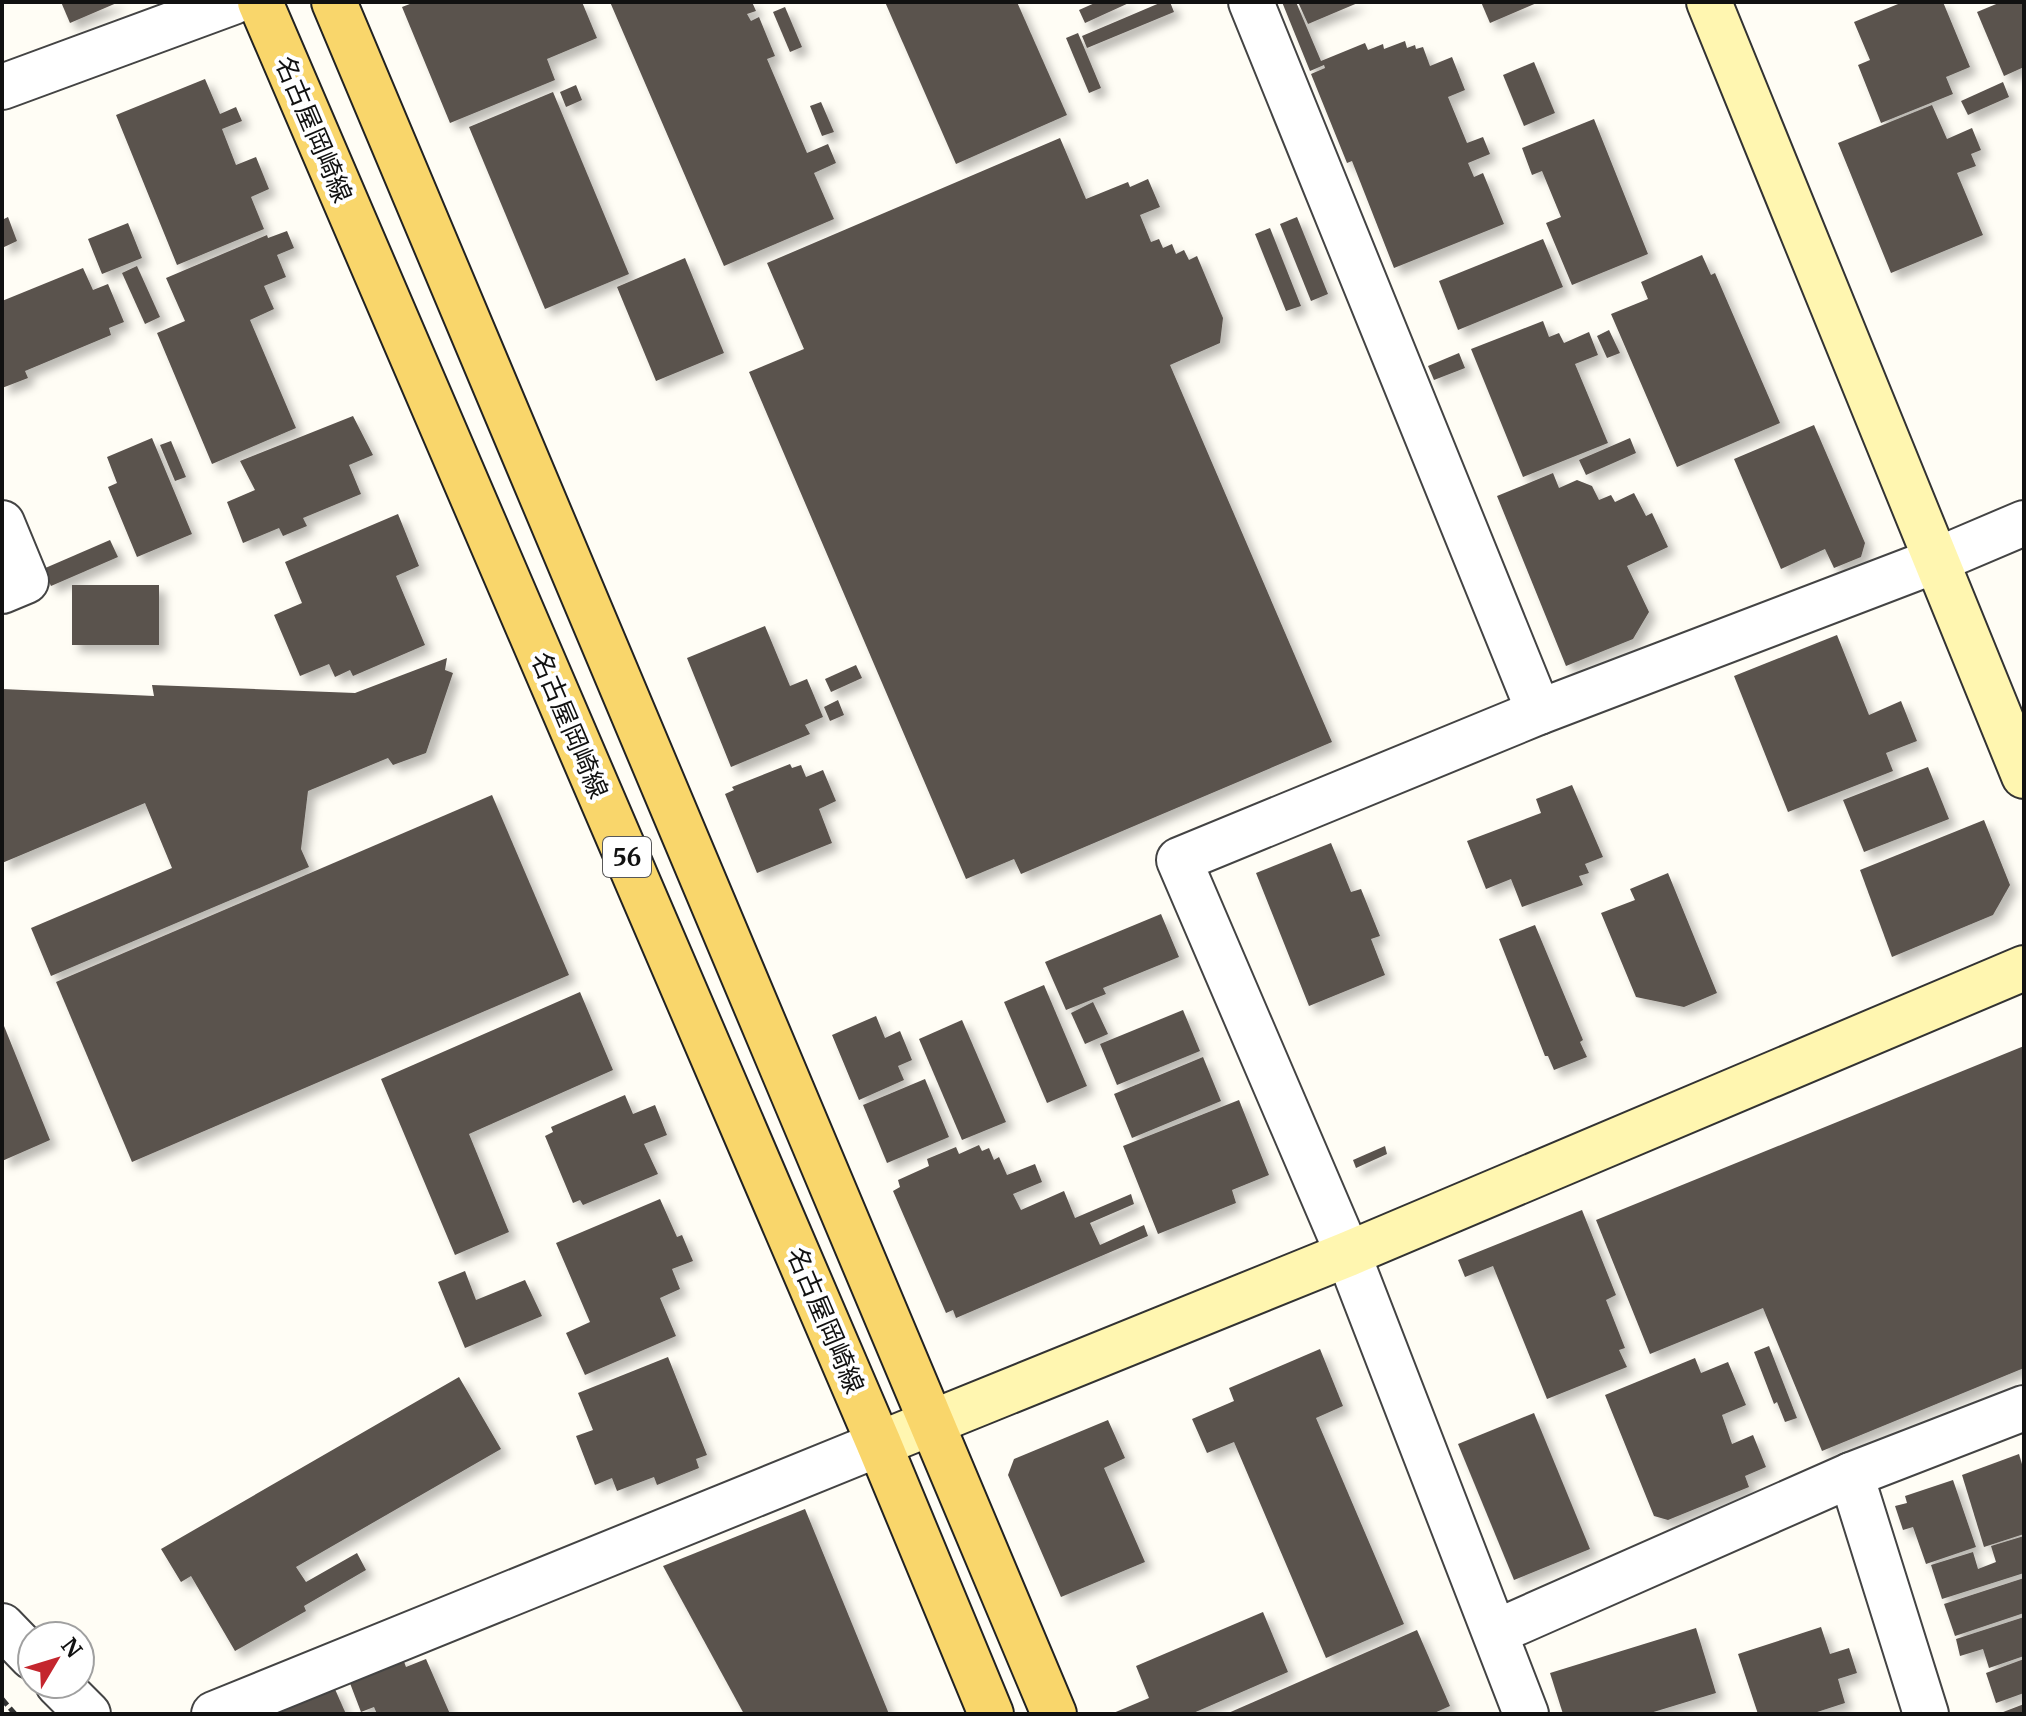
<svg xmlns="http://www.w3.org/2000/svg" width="2026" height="1716" font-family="Merriweather,'Noto Sans JP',serif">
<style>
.building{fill:#5a524d;filter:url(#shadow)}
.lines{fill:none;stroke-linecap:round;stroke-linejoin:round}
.street-casing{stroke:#444;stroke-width:48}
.secondary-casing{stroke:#333;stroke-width:48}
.primary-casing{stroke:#222;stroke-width:48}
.path{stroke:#333;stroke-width:5;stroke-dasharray:8 4;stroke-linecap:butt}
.street{stroke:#fff;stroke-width:44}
.secondary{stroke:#fff6b0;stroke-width:44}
.primary{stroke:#f9d66b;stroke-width:44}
.labels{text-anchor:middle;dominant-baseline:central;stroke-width:8;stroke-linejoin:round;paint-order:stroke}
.shield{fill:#fff;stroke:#585858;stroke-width:2}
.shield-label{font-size:24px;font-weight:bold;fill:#111}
.street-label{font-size:26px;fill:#111;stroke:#fff}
</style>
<defs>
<filter id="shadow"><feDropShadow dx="7" dy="7" stdDeviation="4" flood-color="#0004"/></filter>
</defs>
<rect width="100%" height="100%" fill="#fffdf5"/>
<g class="building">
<polygon points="61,2 119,2 70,23"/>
<polygon points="415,2 582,2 597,38 547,59 555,80 450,123 402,7"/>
<polygon points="610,2 752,2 756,11 747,14 751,21 759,17 775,56 767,59 807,153 828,144 836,163 814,173 834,219 724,266"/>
<polygon points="885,2 1017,2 1067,115 956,164"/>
<polygon points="1097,2 1131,2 1085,23 1079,10"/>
<polygon points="1162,2 1170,2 1174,12 1087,48 1082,36"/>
<polygon points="1282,2 1296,2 1321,61 1365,43 1368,50 1383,44 1384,49 1405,41 1407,48 1415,45 1416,49 1423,47 1430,66 1452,57 1465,90 1448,97 1467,143 1483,137 1490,154 1468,163 1474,177 1483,173 1504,224 1394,268 1352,161 1347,163 1311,74 1325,68 1324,65 1310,71"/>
<polygon points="1298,2 1360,2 1308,24"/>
<polygon points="1481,2 1539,2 1490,23"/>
<polygon points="1903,2 1943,2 1970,67 1946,77 1953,94 1881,123 1858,65 1870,60 1854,22"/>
<polygon points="2001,2 2024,2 2024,67 2004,76 1977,12"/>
<polygon points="785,7 802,47 790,52 773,12"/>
<polygon points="1078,33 1101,88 1089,93 1066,38"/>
<polygon points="1534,62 1555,113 1524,126 1503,75"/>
<polygon points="205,79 220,114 236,107 242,121 222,129 236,165 256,157 269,189 251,197 264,229 177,265 116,115"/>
<polygon points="2003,82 2009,97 1968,115 1961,101"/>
<polygon points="576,85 582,100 566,107 560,92"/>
<polygon points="553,92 629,274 545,309 469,127"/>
<polygon points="821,102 834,132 822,136 810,106"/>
<polygon points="1932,105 1947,139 1972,128 1981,150 1971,154 1976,166 1957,173 1983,235 1891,273 1838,143"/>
<polygon points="1594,119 1648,254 1572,285 1546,223 1561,217 1542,171 1532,175 1522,148"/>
<polygon points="1060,138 1086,199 1128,182 1130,187 1148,179 1160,207 1140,215 1151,242 1159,239 1163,248 1172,244 1176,254 1184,250 1189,260 1197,256 1223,318 1220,343 1170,365 1332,742 1021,874 1014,859 966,879 749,372 804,349 767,263"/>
<polygon points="8,217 17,241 2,248 2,220"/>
<polygon points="1297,217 1328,294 1311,301 1280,224"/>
<polygon points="128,223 142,258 102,274 88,239"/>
<polygon points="1270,228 1301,306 1286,311 1255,234"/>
<polygon points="287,231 294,248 277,255 286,277 264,286 274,309 250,320 296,428 212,464 157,333 185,321 166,278 267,235 268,238"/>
<polygon points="1543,239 1563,287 1458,330 1439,281"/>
<polygon points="1702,255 1711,275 1715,273 1780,423 1677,467 1611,314 1648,299 1641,282"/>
<polygon points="685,258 724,353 656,381 617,287"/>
<polygon points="137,266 160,317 145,324 122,273"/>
<polygon points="83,268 93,290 108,284 124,322 109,328 111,335 25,371 28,378 2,388 2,301"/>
<polygon points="1543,321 1549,337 1559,333 1564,343 1589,332 1598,355 1575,364 1608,443 1523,477 1471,349"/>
<polygon points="1609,330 1620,353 1607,358 1597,336"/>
<polygon points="1459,353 1465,368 1434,380 1428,366"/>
<polygon points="353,416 373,455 349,465 361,494 303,518 307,526 283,536 279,528 243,543 227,502 255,490 240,461"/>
<polygon points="1814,425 1865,543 1861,557 1834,568 1825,549 1781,569 1734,459"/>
<polygon points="152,438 192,534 137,557 108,487 117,483 107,457"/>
<polygon points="1630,438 1636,453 1586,475 1579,460"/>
<polygon points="171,441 186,477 175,481 160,445"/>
<polygon points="1553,473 1559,488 1577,480 1592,486 1599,500 1611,495 1615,502 1634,493 1646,516 1652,513 1668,547 1627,566 1649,612 1633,639 1566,666 1497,496"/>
<polygon points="398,514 419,566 396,576 425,645 353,676 350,670 335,677 329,664 300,676 274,615 302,603 285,562"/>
<polygon points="110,540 118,557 51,586 43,569"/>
<rect x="72" y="585" width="87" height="60"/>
<polygon points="765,626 790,686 807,679 823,717 805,725 810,734 731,767 687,658"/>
<polygon points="1837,635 1869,715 1901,701 1917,741 1886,753 1893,771 1788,812 1734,676"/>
<polygon points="447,658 445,670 453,673 426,753 393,765 388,758 308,791 301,849 309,867 51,976 31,928 172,868 145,803 2,863 2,689 154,696 152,685 355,693"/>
<polygon points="856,665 862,678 831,692 825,679"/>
<polygon points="838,700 844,715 830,721 824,707"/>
<polygon points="790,764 792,768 801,765 806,777 823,770 836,801 819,809 832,843 757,873 725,794 734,790 732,787"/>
<polygon points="1928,767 1949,819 1864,852 1843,800"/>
<polygon points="1572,785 1603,857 1585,864 1589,873 1579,876 1583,885 1522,907 1511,879 1486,889 1467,841 1541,813 1536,799"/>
<polygon points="492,795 569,975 132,1162 56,982"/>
<polygon points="1984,820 2010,885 1993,915 1892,957 1860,870"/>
<polygon points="1331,843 1351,892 1361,889 1380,936 1371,939 1385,975 1309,1006 1256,873"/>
<polygon points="1668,873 1717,993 1684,1007 1636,997 1601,913 1635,900 1630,889"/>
<polygon points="1161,914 1179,957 1103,988 1106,994 1066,1010 1045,962"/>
<polygon points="1535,925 1583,1040 1580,1042 1587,1057 1554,1070 1548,1056 1545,1056 1499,939"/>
<polygon points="1044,985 1087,1086 1047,1103 1004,1002"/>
<polygon points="580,992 613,1070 469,1134 509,1232 455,1255 381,1079"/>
<polygon points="1093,1002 1108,1034 1085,1044 1071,1013"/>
<polygon points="1183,1010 1200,1051 1117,1085 1100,1044"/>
<polygon points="876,1016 885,1038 900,1031 912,1060 898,1066 904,1080 859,1100 832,1035"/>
<polygon points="962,1020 1006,1122 962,1140 919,1039"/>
<polygon points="2,1021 50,1140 2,1161"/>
<polygon points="2024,1046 2024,1368 1822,1451 1763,1308 1650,1354 1596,1220"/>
<polygon points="1203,1057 1221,1101 1132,1138 1114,1094"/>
<polygon points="925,1079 949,1137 887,1163 863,1105"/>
<polygon points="625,1095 633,1114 655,1105 667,1135 644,1144 658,1174 583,1205 580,1200 573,1203 545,1136 553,1132 551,1127"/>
<polygon points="1239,1100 1269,1175 1232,1190 1236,1203 1158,1234 1123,1146"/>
<polygon points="979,1145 982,1151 989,1148 994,1160 999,1157 1007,1175 1035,1164 1042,1182 1013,1194 1021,1210 1064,1191 1075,1218 1131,1194 1134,1204 1090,1223 1100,1245 1144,1225 1148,1236 956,1318 953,1310 946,1313 893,1191 900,1187 898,1180 929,1166 927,1159 956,1147 959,1154"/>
<polygon points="1385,1146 1387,1154 1356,1168 1353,1160"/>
<polygon points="660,1199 677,1237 682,1235 693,1261 672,1269 680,1289 660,1298 676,1336 585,1375 566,1333 590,1322 556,1243"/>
<polygon points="1582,1210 1616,1295 1606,1300 1625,1348 1619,1350 1627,1367 1547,1399 1493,1266 1465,1277 1458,1260"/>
<polygon points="465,1271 476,1300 525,1280 542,1316 465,1348 438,1282"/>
<polygon points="1769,1346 1797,1418 1785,1422 1777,1402 1774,1404 1754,1352"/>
<polygon points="1320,1349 1343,1406 1316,1418 1404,1624 1326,1658 1234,1442 1207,1453 1192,1419 1234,1401 1229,1388"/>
<polygon points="668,1357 707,1455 696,1459 699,1468 657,1485 654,1477 617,1491 612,1478 595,1485 576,1436 593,1430 578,1393"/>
<polygon points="1695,1358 1701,1373 1728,1362 1746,1405 1722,1415 1732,1444 1753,1435 1766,1467 1745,1476 1749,1487 1668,1520 1654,1516 1605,1395"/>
<polygon points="459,1377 501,1449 296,1567 306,1582 357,1553 366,1570 304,1606 306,1611 235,1651 191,1576 181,1582 161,1549"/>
<polygon points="1534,1413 1590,1549 1514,1580 1458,1444"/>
<polygon points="1108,1420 1125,1458 1104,1468 1145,1562 1061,1597 1008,1475 1014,1459"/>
<polygon points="2019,1454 2024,1471 2024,1534 1984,1547 1962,1475"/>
<polygon points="1953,1480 1976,1547 1926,1564 1913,1527 1903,1530 1895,1506 1907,1503 1905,1496"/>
<polygon points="805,1509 889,1714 744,1714 663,1566"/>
<polygon points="2024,1536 2024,1573 1942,1599 1931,1565 1973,1552 1978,1569 1996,1562 1991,1546"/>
<polygon points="2024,1578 2024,1613 1955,1636 1944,1604"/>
<polygon points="1263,1612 1288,1672 1191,1714 1111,1714 1149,1698 1136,1666"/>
<polygon points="2024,1617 2024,1656 1989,1668 1983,1649 1960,1656 1956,1639"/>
<polygon points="1821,1627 1830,1654 1849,1648 1857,1673 1838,1679 1845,1703 1811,1714 1758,1714 1738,1654"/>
<polygon points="1696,1628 1716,1693 1647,1714 1563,1714 1550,1673"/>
<polygon points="1417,1630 1450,1706 1432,1714 1226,1714"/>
<polygon points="402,1656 406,1667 426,1659 450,1714 377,1714 374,1707 361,1712 348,1678"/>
<polygon points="2024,1659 2024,1693 1996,1703 1986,1673"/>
<polygon points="334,1687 346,1714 270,1714"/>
<polygon points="2024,1704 2024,1714 1998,1714"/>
</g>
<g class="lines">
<defs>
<g id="street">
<polyline points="1251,2 1539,712 1937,560 2024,523"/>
<polyline points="2,87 233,2"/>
<polyline points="2,523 26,581 2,591"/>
<polyline points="1851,1475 1926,1714"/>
<polyline points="2,1626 32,1657"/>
<polyline points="1496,1632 1851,1475 2024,1408"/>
<polyline points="58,1684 88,1714"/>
<polyline points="214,1714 879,1444"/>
<polyline points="1526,1714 1348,1254 1179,860 1539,712"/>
</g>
<g id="secondary">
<polyline points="1709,2 2024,776"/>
<polyline points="879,1444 1348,1254 2024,968"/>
</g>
<g id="primary">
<polyline points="260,2 879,1444 991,1714"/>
<polyline points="334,2 1054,1714"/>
</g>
</defs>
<use href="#street" class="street-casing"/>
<use href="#secondary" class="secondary-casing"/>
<use href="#primary" class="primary-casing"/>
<polyline class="path" points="2,1699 15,1714"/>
<use href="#street" class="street"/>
<use href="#secondary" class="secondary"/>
<use href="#primary" class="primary"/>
</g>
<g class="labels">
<rect class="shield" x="603" y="837" width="48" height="40" rx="6"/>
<g class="shield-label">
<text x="627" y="857">56</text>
</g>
<g class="street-label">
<text transform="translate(314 129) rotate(67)">名古屋岡崎線</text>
<text transform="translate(570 725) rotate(67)">名古屋岡崎線</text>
<text transform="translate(826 1320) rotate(67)">名古屋岡崎線</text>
</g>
</g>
<rect width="2026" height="1716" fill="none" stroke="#111111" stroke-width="8"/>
<g transform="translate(56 1660) rotate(52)"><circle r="38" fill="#ffffff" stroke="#a0a0a0" stroke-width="2"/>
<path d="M0-6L14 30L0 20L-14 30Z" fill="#c4262e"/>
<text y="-12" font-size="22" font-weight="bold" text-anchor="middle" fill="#111111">N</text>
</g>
</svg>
